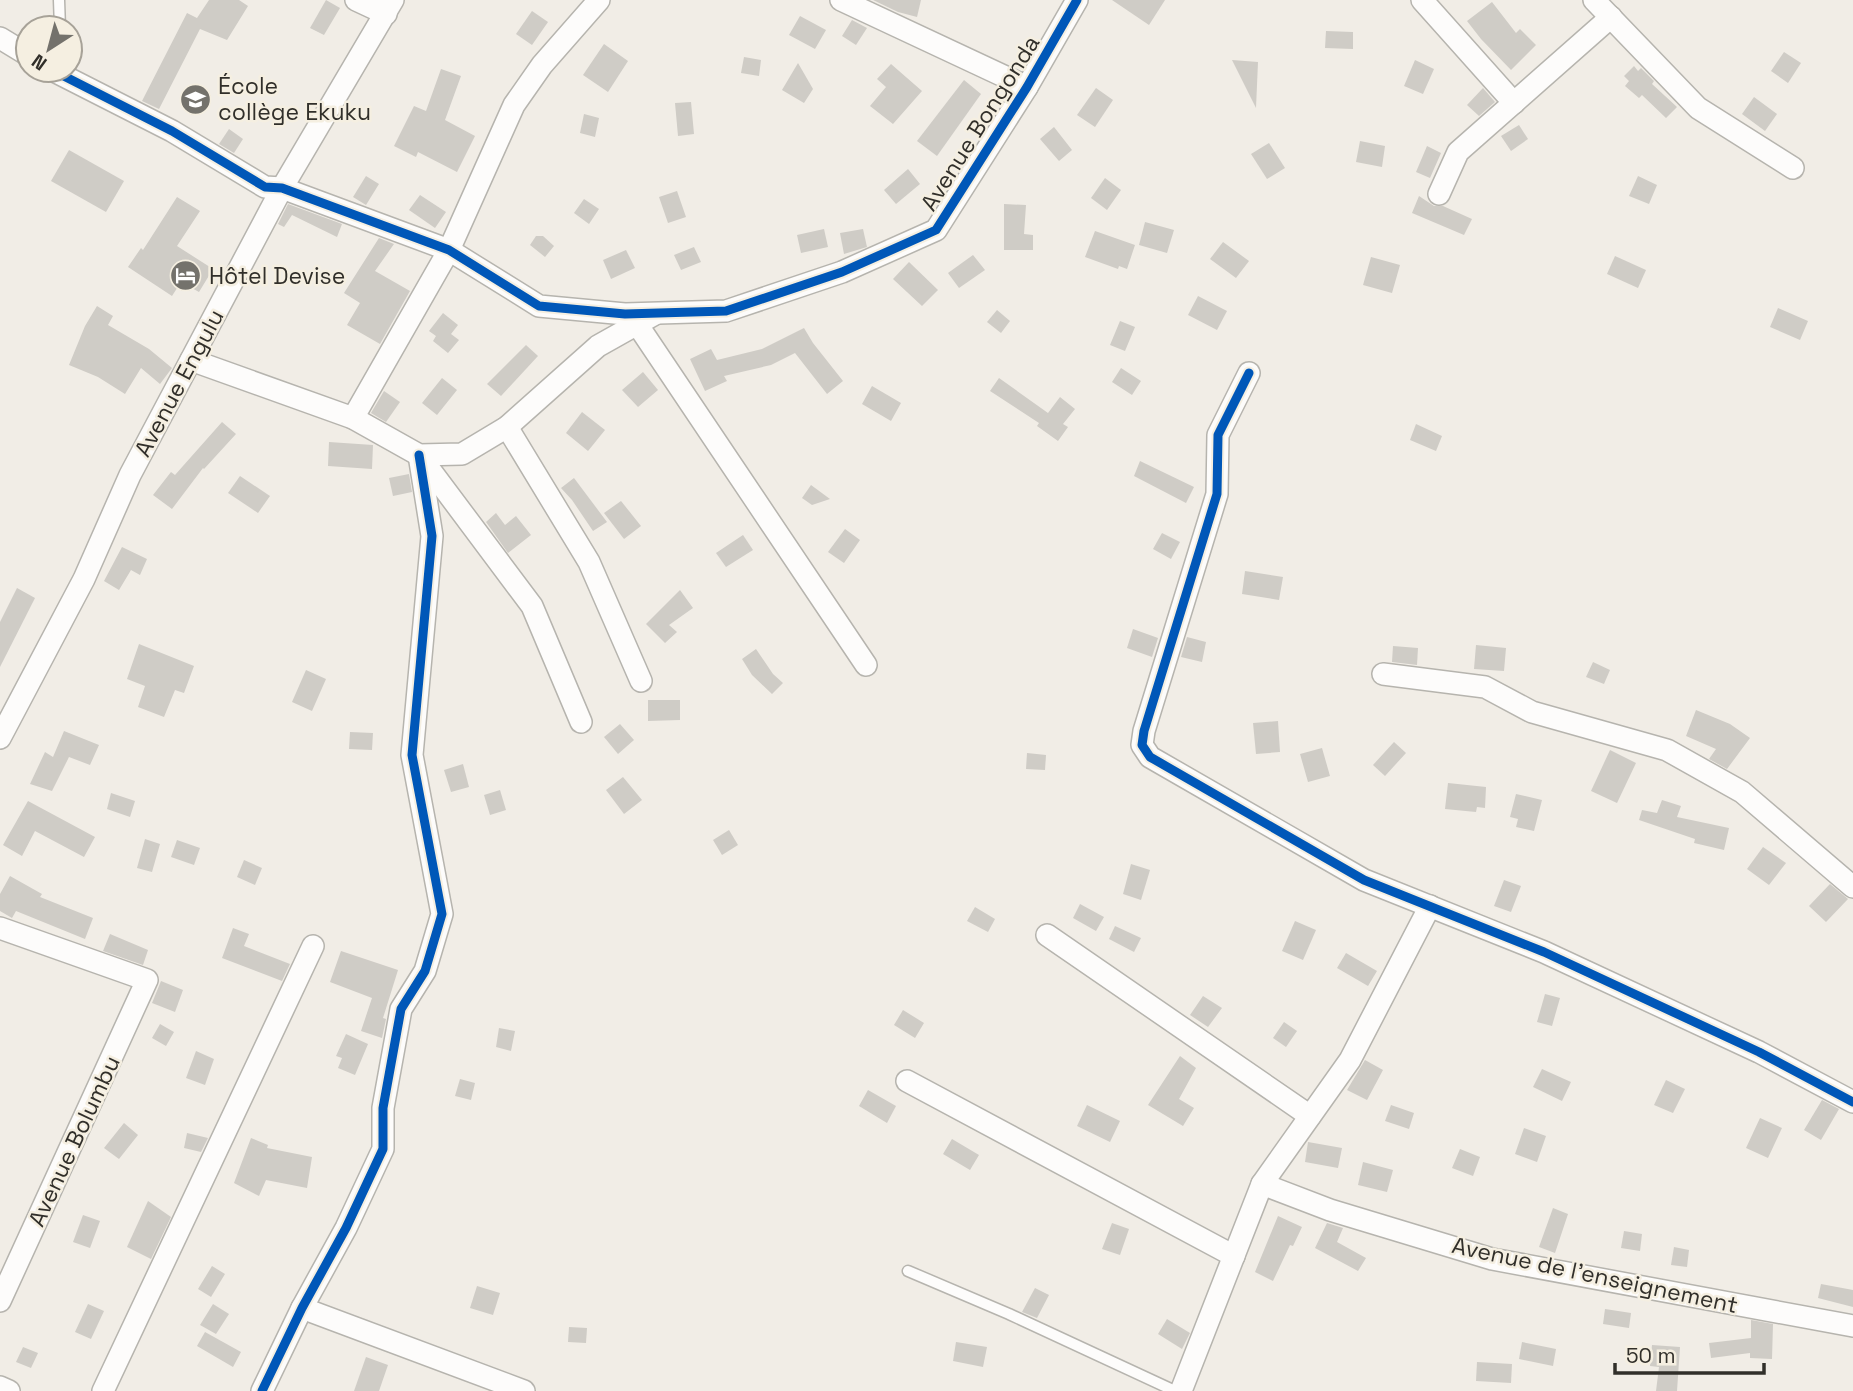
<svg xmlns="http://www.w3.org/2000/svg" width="1853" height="1391" font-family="'Space Grotesk',sans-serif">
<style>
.building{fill:#cfccc6}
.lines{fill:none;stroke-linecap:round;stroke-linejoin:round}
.lane-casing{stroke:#b6b4ae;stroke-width:13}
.street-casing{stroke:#b6b4ae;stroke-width:24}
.lane{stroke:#fdfcfb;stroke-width:10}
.street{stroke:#fdfcfb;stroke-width:21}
.cycleway-casing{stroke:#f5efe1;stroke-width:13}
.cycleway{stroke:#0057b8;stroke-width:9}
.labels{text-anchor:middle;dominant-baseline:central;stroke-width:5;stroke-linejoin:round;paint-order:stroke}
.poi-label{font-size:23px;fill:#312f2a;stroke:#f5efe1;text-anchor:start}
.street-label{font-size:23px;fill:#312f2a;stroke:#f5efe1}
</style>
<rect width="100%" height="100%" fill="#f1ede6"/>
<g class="building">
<polygon points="209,0 239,0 248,6 227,40 200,29 159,109 142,101 187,13 197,18"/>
<polygon points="326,0 340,8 324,35 310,28"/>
<polygon points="873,0 921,0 917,17 898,12"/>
<polygon points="1112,0 1165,0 1149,25"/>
<polygon points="1492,2 1516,33 1520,29 1536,45 1511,70 1481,39 1467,21"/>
<polygon points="532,11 548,22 532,45 516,34"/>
<polygon points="800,16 826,30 815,49 789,35"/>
<polygon points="852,20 867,28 856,45 842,36"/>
<polygon points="1326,31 1353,32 1353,49 1325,48"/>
<polygon points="604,44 628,61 608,92 583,75"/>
<polygon points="1784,52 1801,63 1788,83 1771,71"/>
<polygon points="744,57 761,60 759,76 741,73"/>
<polygon points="1232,60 1258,62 1256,108"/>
<polygon points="1415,60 1434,69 1423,94 1404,86"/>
<polygon points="798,63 813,89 804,103 782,90"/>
<polygon points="891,64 922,91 893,124 870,106 886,87 877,79"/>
<polygon points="1634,66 1638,71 1641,68 1654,81 1652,84 1677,107 1666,118 1642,95 1639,98 1625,86 1629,81 1624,76"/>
<polygon points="441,69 461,76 445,120 475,136 457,172 418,152 416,157 394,146 414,106 426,111"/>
<polygon points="964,80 981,94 937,156 917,141"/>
<polygon points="1096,88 1113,100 1095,127 1077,115"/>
<polygon points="1483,88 1495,102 1479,116 1467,105"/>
<polygon points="1754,97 1777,114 1765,131 1742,114"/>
<polygon points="691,102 694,134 678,136 675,103"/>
<polygon points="584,114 599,118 595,137 580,133"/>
<polygon points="1519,125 1528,139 1511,151 1501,136"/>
<polygon points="1054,127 1072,150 1059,161 1040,139"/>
<polygon points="229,129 243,139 234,153 219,144"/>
<polygon points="1360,141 1385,146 1382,167 1356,162"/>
<polygon points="1269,143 1285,168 1267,179 1251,154"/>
<polygon points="1427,146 1441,153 1430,178 1416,172"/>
<polygon points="69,150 124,181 106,212 51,181"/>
<polygon points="908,169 920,184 896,204 884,190"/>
<polygon points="366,176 379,184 366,205 353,197"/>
<polygon points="1638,176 1657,185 1649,204 1629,196"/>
<polygon points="1105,178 1121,190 1107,210 1091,198"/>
<polygon points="677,191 686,217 668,223 659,197"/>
<polygon points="420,195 446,212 435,228 409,210"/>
<polygon points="1419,196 1434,206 1443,206 1472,219 1464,235 1412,213"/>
<polygon points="177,197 200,211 177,246 213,269 199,292 181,282 172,296 128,267 141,248 143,250"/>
<polygon points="584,199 599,209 589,224 574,213"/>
<polygon points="288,204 342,224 337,237 292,215 284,227 278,224"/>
<polygon points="1004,204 1026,205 1024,234 1033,235 1033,250 1004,250"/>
<polygon points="1145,222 1174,230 1167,253 1139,245"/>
<polygon points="824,229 828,247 801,253 797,235"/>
<polygon points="863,229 867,247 844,254 840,233"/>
<polygon points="1095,231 1135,245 1127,269 1119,266 1118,269 1085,257"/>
<polygon points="536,236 543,236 554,246 545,257 530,245"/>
<polygon points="379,238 394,244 375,271 410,291 380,344 347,325 360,303 344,293"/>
<polygon points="1223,242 1249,261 1236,278 1210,259"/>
<polygon points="694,247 701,262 681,270 674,255"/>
<polygon points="626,250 635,268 611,279 603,260"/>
<polygon points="973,255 985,270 959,288 948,273"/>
<polygon points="1615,256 1646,270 1638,288 1607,274"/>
<polygon points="1371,257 1400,265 1392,293 1363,285"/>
<polygon points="909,262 938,290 922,306 893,279"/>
<polygon points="1198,296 1227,311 1217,330 1188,315"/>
<polygon points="97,306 113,316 108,325 149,349 172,368 160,384 141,368 125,394 98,377 69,365 85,326"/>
<polygon points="1778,308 1808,321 1800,340 1770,327"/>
<polygon points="997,310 1010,321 1001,333 987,322"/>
<polygon points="443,313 458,325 451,334 459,340 448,353 433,341 436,336 429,331"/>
<polygon points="1120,321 1135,327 1125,351 1110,345"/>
<polygon points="804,328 813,343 843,381 827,394 795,353 771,365 724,376 727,381 705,391 690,359 711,349 717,360 762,349"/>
<polygon points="526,345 538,356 501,396 487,384"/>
<polygon points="1121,368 1141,381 1132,395 1112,382"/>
<polygon points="643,372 658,390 638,407 622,390"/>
<polygon points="442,378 457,390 437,415 422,403"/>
<polygon points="999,378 1048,413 1060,397 1075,409 1063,424 1068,427 1058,441 1037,426 1039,423 990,391"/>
<polygon points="872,386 901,403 891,421 862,404"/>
<polygon points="384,391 400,402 386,422 371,413"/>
<polygon points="582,412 605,430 588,451 566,433"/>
<polygon points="222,422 236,434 204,469 203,468 172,509 153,495 171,472 175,475"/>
<polygon points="1416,424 1442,436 1436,451 1410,440"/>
<polygon points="329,442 373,445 372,469 328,466"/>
<polygon points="1140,461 1194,487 1186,503 1134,476"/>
<polygon points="409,474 412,492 393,496 389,478"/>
<polygon points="240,476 270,496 258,513 228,493"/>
<polygon points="574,478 607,522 593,531 572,500 561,488"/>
<polygon points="811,485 830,499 812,505 802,498"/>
<polygon points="621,501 641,526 624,539 604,513"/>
<polygon points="496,513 505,525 516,516 531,535 508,553 486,522"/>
<polygon points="845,529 860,540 844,563 828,552"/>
<polygon points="1162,533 1180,542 1171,559 1153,549"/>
<polygon points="743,535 753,550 726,567 716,553"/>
<polygon points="122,547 147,559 140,575 131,570 119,590 104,581"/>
<polygon points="1245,571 1283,577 1279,600 1242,594"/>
<polygon points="17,588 35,598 0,667 0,622"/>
<polygon points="680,590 693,608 669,625 677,632 665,643 646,624"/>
<polygon points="1133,629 1158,638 1152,657 1127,648"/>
<polygon points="1187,637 1206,642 1202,662 1181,657"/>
<polygon points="139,644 194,666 184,693 175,690 164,717 138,707 145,686 127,679"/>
<polygon points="1476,645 1506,648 1504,671 1474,669"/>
<polygon points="1393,646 1418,648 1417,665 1392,662"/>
<polygon points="756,649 773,674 783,683 772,694 752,675 742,659"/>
<polygon points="1593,662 1610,670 1604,684 1586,677"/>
<polygon points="306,670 326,679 312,711 292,702"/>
<polygon points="648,700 680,700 680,720 648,721"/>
<polygon points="1696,710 1730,724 1750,738 1727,769 1709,759 1716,749 1686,736"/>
<polygon points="1278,721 1280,752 1256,754 1253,723"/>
<polygon points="620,724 634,740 618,754 604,737"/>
<polygon points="64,731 99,745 90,765 69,757 52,791 30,784 45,752 53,757"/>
<polygon points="350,732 373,733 372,750 349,749"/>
<polygon points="1394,742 1406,753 1385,776 1373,765"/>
<polygon points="1322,748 1330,776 1308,782 1300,754"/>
<polygon points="1610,750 1636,763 1617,803 1591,791"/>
<polygon points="1027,753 1046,755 1045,770 1026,769"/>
<polygon points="463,764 469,787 451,792 444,770"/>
<polygon points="623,777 642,800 624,814 606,790"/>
<polygon points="1448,783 1486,787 1485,808 1477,807 1476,812 1445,809"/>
<polygon points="500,790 506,810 490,815 484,795"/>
<polygon points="111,793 135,801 130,817 107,809"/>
<polygon points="1516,794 1542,800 1534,831 1516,827 1518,819 1510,817"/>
<polygon points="1662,800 1681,806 1677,817 1729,828 1724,850 1694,843 1695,839 1639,820 1642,810 1657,813"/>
<polygon points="28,801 95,837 84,857 35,831 22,856 3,845"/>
<polygon points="729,830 738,845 722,855 713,840"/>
<polygon points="145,839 160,844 152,872 137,868"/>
<polygon points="177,840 200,848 194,865 171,857"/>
<polygon points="1763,847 1786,863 1769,885 1747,869"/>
<polygon points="244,860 262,868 255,885 237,877"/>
<polygon points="1131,864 1150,870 1141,900 1123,894"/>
<polygon points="10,876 42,894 40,897 93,918 85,939 16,911 12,918 0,911 0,894"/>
<polygon points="1504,880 1521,886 1511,912 1494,906"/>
<polygon points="1830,884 1848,899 1826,922 1809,906"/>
<polygon points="1080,904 1104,917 1096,931 1073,918"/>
<polygon points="975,907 995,919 988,932 967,921"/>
<polygon points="1295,921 1316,930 1303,960 1282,951"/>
<polygon points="1115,926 1141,938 1134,952 1109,939"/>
<polygon points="233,928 249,934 244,946 290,964 282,981 222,958"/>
<polygon points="110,934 148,950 143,965 103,951"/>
<polygon points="341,951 398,970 383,1018 386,1019 382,1038 361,1031 372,998 330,982"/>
<polygon points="1346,953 1377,971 1368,986 1337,968"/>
<polygon points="161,981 183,990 175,1012 152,1003"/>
<polygon points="1545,994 1560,998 1552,1026 1537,1022"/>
<polygon points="1203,996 1222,1008 1208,1027 1190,1015"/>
<polygon points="903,1010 924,1023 915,1038 894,1025"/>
<polygon points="1284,1022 1297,1031 1286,1047 1273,1038"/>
<polygon points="160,1024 174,1032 166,1046 152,1038"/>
<polygon points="499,1028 515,1031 511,1051 496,1047"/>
<polygon points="346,1034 368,1044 355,1075 338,1068 342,1058 336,1056"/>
<polygon points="196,1051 214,1059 205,1085 186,1078"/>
<polygon points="1180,1056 1196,1068 1179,1099 1194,1108 1183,1126 1148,1105"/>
<polygon points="1365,1060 1383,1070 1367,1100 1347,1090"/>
<polygon points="1542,1069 1571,1082 1562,1101 1533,1087"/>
<polygon points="460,1079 475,1083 471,1100 455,1096"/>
<polygon points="1666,1080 1685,1089 1673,1113 1654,1105"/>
<polygon points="868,1090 896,1106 887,1123 859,1106"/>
<polygon points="1822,1100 1839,1109 1821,1140 1804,1130"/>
<polygon points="1087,1105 1120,1121 1110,1142 1077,1126"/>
<polygon points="1391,1105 1414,1113 1409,1129 1385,1121"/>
<polygon points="1760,1118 1782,1128 1768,1158 1746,1148"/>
<polygon points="124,1123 138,1135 119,1159 104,1148"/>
<polygon points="1524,1128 1546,1136 1537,1162 1515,1154"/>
<polygon points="187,1133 208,1138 201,1152 184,1148"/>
<polygon points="251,1138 268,1145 267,1148 312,1157 307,1188 266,1180 259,1196 234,1183"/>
<polygon points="952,1139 979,1155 970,1170 943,1154"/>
<polygon points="1308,1142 1342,1148 1338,1168 1305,1162"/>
<polygon points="1460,1149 1480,1157 1473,1176 1452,1168"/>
<polygon points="1363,1162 1393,1170 1387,1192 1358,1185"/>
<polygon points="148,1201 171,1217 151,1259 127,1247"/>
<polygon points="1553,1208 1568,1214 1555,1253 1539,1247"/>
<polygon points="83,1215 100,1221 90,1248 73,1242"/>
<polygon points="1278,1216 1302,1227 1293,1246 1290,1245 1273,1281 1255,1272"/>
<polygon points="1112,1223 1129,1229 1120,1255 1102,1249"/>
<polygon points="1327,1223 1343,1228 1337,1242 1366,1258 1358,1271 1315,1248"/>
<polygon points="1624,1231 1642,1234 1640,1251 1621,1248"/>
<polygon points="1674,1247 1689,1250 1687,1267 1671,1265"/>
<polygon points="212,1266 225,1274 211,1297 198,1289"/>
<polygon points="1821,1284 1853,1290 1853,1307 1818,1298"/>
<polygon points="477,1286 500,1293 493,1315 470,1308"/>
<polygon points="1035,1288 1049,1295 1037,1318 1022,1312"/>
<polygon points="88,1304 104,1311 91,1339 75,1332"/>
<polygon points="213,1304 229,1314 216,1334 200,1325"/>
<polygon points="1605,1309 1631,1313 1629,1328 1603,1324"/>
<polygon points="1167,1319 1190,1333 1182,1349 1158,1334"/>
<polygon points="1751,1320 1773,1324 1772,1359 1750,1358 1750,1353 1711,1358 1709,1343 1751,1338"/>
<polygon points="569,1327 587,1328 586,1343 568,1342"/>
<polygon points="205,1332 241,1352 233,1367 197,1346"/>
<polygon points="956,1342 987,1347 983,1367 953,1361"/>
<polygon points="1522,1342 1556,1349 1553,1366 1519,1359"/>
<polygon points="1652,1345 1680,1347 1677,1391 1656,1391 1659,1367 1650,1366"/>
<polygon points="23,1347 38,1353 31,1368 16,1362"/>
<polygon points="366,1357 388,1365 379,1391 354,1391"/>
<polygon points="1477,1362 1512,1364 1511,1383 1476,1381"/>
</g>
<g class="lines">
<defs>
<g id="lane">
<polyline points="59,0 60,28"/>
<polyline points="908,1271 1009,1314 1175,1391"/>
</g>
<g id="street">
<polyline points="356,0 386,14"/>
<polyline points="841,0 1027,87"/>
<polyline points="1422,0 1514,103"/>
<polyline points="1594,0 1698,108 1793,168"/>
<polyline points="0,38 28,55"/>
<polyline points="52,70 172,131 265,187 282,188 449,250 539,306 625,314 726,311 842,272 936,230 1027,87 1077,0"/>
<polyline points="1439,194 1458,152 1611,17"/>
<polyline points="637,324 866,665"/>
<polyline points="191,360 353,418 419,455 462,454 507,427 598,346 655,314"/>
<polyline points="1249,373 1218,435 1217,494 1144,731 1142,745 1150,757 1364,880 1544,952 1759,1052 1853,1102"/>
<polyline points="353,418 449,250 514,105 542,65 599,0"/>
<polyline points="507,427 589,562 641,681"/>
<polyline points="422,459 532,606 581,722"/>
<polyline points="1383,674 1485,687 1532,712 1667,750 1742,792 1853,887"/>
<polyline points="0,738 84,579 130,475 282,188 393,0"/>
<polyline points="0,928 147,980 0,1301"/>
<polyline points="1047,935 1310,1116"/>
<polyline points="907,1081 1234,1256"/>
<polyline points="1262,1184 1330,1210 1492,1259 1853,1326"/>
<polyline points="302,1308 524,1391"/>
<polyline points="0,1387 9,1391"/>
<polyline points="103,1391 313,946"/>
<polyline points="262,1391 302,1308 346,1228 383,1149 383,1108 401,1009 425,971 442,914 412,755 432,536 419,455"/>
<polyline points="1181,1391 1262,1184 1350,1060 1430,906"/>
</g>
</defs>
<use href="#lane" class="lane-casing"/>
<use href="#street" class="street-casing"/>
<use href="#lane" class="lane"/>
<use href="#street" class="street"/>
<defs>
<g id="cycleway">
<polyline points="52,70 172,131 265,187 282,188 449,250 539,306 625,314 726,311 842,272 936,230 1027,87 1077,0"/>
<polyline points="1249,373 1218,435 1217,494 1144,731 1142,745 1150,757 1364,880 1544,952 1759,1052 1853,1102"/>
<polyline points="262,1391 302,1308 346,1228 383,1149 383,1108 401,1009 425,971 442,914 412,755 432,536 419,455"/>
</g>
</defs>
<use href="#cycleway" class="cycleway-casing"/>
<use href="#cycleway" class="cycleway"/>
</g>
<defs>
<symbol id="university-disc" viewBox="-11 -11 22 22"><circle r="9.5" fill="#74726c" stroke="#f5efe1"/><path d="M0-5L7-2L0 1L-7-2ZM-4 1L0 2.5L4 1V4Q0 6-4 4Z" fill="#fff"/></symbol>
<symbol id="hotel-disc" viewBox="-11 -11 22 22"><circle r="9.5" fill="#74726c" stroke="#f5efe1"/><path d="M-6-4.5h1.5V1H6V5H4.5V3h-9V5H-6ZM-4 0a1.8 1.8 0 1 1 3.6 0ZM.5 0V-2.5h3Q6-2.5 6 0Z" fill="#fff"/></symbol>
</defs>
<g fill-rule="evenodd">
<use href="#university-disc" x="178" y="82" width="35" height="35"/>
<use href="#hotel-disc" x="168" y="258" width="35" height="35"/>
</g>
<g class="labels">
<g class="poi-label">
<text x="218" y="86">École<tspan x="218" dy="26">collège Ekuku</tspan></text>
<text x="209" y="276">Hôtel Devise</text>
</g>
<g class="street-label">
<text transform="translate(980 123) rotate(-58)">Avenue Bongonda</text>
<text transform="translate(179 383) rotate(-62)">Avenue Engulu</text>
<text transform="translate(74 1141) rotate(-65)">Avenue Bolumbu</text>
<text transform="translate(1595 1275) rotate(12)">Avenue de l'enseignement</text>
</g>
</g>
<g transform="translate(49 49) rotate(216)"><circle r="33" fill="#f5efe1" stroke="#a7a298" stroke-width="2"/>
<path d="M0-5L12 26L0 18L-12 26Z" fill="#74726c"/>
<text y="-10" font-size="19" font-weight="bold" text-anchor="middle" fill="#312f2a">N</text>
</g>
<path d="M1615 1363v10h149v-10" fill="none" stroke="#312f2a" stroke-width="3.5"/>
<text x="1626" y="1363" font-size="21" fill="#312f2a" stroke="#f5efe1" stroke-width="5" paint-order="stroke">50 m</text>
</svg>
